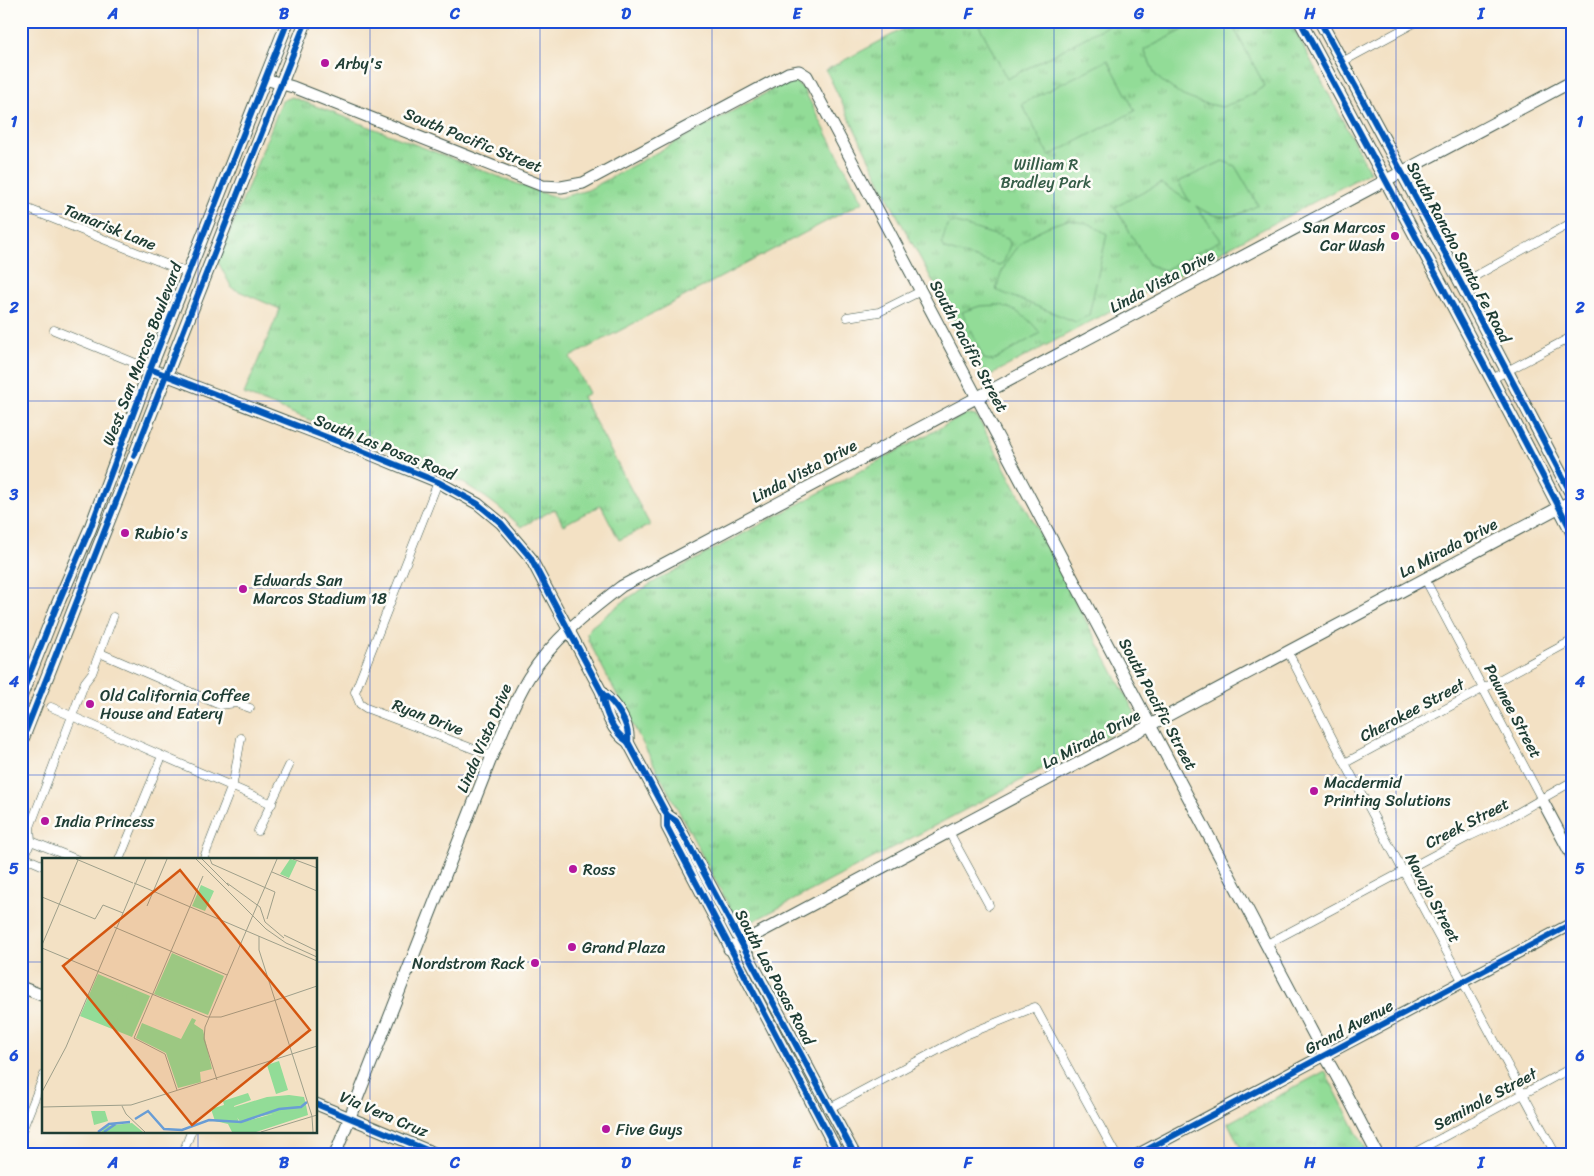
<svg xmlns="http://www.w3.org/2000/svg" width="1594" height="1176" font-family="Sriracha,sans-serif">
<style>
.grass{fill:url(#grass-tufts);stroke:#588c66}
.garden{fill:#92dc97;stroke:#588c66}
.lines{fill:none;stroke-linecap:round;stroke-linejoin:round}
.street-casing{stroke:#3f564a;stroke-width:9}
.secondary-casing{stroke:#3f564a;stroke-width:13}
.primary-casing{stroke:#3f564a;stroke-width:14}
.street{stroke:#fff;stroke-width:8}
.secondary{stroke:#fff;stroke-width:11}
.primary{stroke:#fff;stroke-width:12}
.cycleway-casing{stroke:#fdfcf7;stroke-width:9}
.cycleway{stroke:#0057b8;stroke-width:6}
.grid{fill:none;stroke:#1d4ed8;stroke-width:1;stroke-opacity:0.55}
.poi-dot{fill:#b5179e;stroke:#fdfcf7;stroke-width:2}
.labels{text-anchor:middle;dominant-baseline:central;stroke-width:5;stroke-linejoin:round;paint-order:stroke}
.poi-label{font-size:16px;fill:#1f3d34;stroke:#fdfcf7;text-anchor:start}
.street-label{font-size:16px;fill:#1f3d34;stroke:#fdfcf7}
.park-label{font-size:16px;fill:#365d48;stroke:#fdfcf7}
.inset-river{fill:none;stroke:#699dd5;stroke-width:2.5}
.inset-road{fill:none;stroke:#9e9f8a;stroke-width:1}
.view{fill:#d45610;fill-opacity:0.15;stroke:#d45610;stroke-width:2.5}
.inset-edge{fill:none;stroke:#1f3d34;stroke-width:2.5}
.neatline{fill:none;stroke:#1d4ed8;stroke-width:2}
.grid-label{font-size:16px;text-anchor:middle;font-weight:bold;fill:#1d4ed8}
</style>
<defs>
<pattern id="grass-tufts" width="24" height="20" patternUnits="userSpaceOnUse" patternTransform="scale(1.25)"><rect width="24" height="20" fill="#92dc97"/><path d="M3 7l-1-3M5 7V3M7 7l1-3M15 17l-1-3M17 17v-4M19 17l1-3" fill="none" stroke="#77b47c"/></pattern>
</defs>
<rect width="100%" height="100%" fill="#fdfcf7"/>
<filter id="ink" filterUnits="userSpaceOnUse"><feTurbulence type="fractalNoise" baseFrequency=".02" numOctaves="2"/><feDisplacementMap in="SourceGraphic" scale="10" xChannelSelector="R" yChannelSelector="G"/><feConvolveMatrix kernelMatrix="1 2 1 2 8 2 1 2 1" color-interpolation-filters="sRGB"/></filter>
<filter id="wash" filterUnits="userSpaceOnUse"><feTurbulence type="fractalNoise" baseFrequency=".0096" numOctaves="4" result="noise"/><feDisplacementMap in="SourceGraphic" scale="20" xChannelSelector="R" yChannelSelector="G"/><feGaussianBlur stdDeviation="1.12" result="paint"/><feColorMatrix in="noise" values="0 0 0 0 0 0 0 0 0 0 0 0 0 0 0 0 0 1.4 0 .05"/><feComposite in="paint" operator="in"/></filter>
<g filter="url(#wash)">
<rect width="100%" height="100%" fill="#f3e1c4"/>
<g class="grass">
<polygon points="918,21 1290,21 1370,172 985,378 891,204 826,70"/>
<path d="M786 82H795L803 88 863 202 570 357 589 393 582 397 650 525 619 540 601 505 563 525 555 509 521 527C498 505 477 490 449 475L244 394 280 309 232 288 218 262 282 101 292 97 536 191 559 198 588 190Z"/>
<polygon points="966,414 976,416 983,427 1135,713 1132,722 746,925 742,926 737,921 588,640 587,633 591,627 628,598 659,579"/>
<polygon points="1325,1071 1368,1155 1244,1155 1228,1123"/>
</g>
<g class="garden">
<polygon points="977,21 1117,21 1007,79"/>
<polygon points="1201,21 1230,21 1265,86 1243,99 1222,107 1199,102 1183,96 1163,82 1156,76 1144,50"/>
<polygon points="1108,60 1135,111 1049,156 1022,104"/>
<path d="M1223 161 1235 166 1258 205C1234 219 1219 221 1196 206L1221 240 1165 270 1149 265 1115 207 1161 183 1190 202 1178 182Z"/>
<path d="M1068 220 1090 224 1107 234 1089 315 1076 322 996 290C1007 248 1027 231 1068 220Z"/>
<polygon points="953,222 1008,239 1010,244 1004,262 999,265 945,249 942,243 947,225"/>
<path d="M1001 305C1018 311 1029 318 1040 333L993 361 984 359 962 312 980 306Z"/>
</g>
</g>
<g filter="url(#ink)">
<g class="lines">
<defs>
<g id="street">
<polyline points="1342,62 1418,21"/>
<polyline points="21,206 188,273"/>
<polyline points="1461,284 1573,222"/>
<polyline points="847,317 879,312 921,291"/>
<polyline points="54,330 150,369"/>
<polyline points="1492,379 1573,336"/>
<polyline points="438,482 355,692 360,704 366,708 492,756"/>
<polyline points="1425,579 1541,798"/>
<polyline points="1288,652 1345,763 1556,1155"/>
<polyline points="100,653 220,705 236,703 250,708"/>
<polyline points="51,707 272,804"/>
<polyline points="1345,763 1573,640"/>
<polyline points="258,831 289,766"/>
<polyline points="949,832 989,905"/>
<polyline points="31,841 78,860"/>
<polyline points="21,856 44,866"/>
<polyline points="24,858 31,841 30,827 85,682 92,673 113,617"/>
<polyline points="119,860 162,756"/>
<polyline points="203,860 233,783 241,738"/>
<polyline points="1267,944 1470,836 1505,820 1573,781"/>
<polyline points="830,1108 968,1034 1035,1007 1116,1155"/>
<polyline points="21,1133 44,1075"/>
<polyline points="182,1155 191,1132"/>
<polyline points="1410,1155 1573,1067"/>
</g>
<g id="secondary">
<path d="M265 79 293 87 543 186 561 187 583 183 788 73 799 71 807 76 1325 1056C1344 1088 1360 1122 1378 1155"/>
<path d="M150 369 360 450 438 482 478 504 501 523 530 557 602 693C616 704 630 724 628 742"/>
<path d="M602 693C604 710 612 732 628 742L667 815V827L839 1155"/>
<polyline points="1541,798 1573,858"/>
<polyline points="667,815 676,821 855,1155"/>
<polyline points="729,949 1573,500"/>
<polyline points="21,987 44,996"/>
<polyline points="316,1104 439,1155"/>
<path d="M335 1155 492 756C504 729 514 701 529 677 553 639 587 613 622 586L1573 81"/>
<polyline points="1137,1155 1573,923"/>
</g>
<g id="primary">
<path d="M1300 21C1392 192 1484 362 1573 534"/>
<polyline points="1320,21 1432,228 1573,497"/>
<polyline points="21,696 56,608 90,529 150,369 288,21"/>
<polyline points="21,743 306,21"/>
</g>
</defs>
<use href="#street" class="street-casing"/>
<use href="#secondary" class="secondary-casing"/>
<use href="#primary" class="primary-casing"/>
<use href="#street" class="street"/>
<use href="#secondary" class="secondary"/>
<use href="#primary" class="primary"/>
<defs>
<g id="cycleway">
<path d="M1300 21C1392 192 1484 362 1573 534"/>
<polyline points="1320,21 1432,228 1573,497"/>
<path d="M150 369 360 450 438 482 478 504 501 523 530 557 602 693C616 704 630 724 628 742"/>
<polyline points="134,456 306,21"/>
<path d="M602 693C604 710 612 732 628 742L667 815V827L839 1155"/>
<polyline points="21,696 56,608 90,529 150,369 288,21"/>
<polyline points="21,743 131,464"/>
<polyline points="667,815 676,821 855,1155"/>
<polyline points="316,1104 439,1155"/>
<polyline points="1137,1155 1573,923"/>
</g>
</defs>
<use href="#cycleway" class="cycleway-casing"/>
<use href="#cycleway" class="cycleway"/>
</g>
</g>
<path class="grid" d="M198 21V860M370 21V1155M540 21V1155M712 21V1155M882 21V1155M1054 21V1155M1224 21V1155M1396 21V1155M21 214H1573M21 401H1573M21 588H1573M21 775H1573M21 962H44M316 962H1573M198 1132V1155"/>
<g class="poi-dot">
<circle cx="325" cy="63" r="5"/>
<circle cx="1395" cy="236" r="5"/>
<circle cx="125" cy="533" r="5"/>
<circle cx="243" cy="589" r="5"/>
<circle cx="90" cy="704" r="5"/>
<circle cx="1314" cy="791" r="5"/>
<circle cx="45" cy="821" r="5"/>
<circle cx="573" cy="869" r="5"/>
<circle cx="572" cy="947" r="5"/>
<circle cx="535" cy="963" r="5"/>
<circle cx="606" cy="1129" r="5"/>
</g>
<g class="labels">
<g class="poi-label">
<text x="335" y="63">Arby's</text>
<text x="1385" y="227" text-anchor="end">San Marcos<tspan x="1385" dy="18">Car Wash</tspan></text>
<text x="135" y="533">Rubio's</text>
<text x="253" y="580">Edwards San<tspan x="253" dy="18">Marcos Stadium 18</tspan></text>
<text x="100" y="695">Old California Coffee<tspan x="100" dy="18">House and Eatery</tspan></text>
<text x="1324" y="782">Macdermid<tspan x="1324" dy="18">Printing Solutions</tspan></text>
<text x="55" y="821">India Princess</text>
<text x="583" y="869">Ross</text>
<text x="582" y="947">Grand Plaza</text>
<text x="525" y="963" text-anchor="end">Nordstrom Rack</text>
<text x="616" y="1129">Five Guys</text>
</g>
<g class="street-label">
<text transform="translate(473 140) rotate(22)">South Pacific Street</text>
<text transform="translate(110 227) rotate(22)">Tamarisk Lane</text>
<text transform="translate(1459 252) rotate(62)">South Rancho Santa Fe Road</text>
<text transform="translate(1162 281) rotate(-28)">Linda Vista Drive</text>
<text transform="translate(969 346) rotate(62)">South Pacific Street</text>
<text transform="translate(142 354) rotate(-69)">West San Marcos Boulevard</text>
<text transform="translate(385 447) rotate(22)">South Las Posas Road</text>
<text transform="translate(804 471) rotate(-28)">Linda Vista Drive</text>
<text transform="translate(1448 548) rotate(-28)">La Mirada Drive</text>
<text transform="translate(1158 704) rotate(62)">South Pacific Street</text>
<text transform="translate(1412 710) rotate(-28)">Cherokee Street</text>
<text transform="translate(1513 711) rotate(62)">Pawnee Street</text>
<text transform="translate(428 717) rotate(21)">Ryan Drive</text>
<text transform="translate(484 738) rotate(-67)">Linda Vista Drive</text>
<text transform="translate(1091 739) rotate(-28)">La Mirada Drive</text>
<text transform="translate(1467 823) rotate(-27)">Creek Street</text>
<text transform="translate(1433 898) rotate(62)">Navajo Street</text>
<text transform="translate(775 977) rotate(62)">South Las Posas Road</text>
<text transform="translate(1349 1027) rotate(-28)">Grand Avenue</text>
<text transform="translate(1485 1099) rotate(-28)">Seminole Street</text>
<text transform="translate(384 1114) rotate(23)">Via Vera Cruz</text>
</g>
<g class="park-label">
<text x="1046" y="164">William R<tspan x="1046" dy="18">Bradley Park</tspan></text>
</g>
</g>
<g transform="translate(42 858)">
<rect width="275" height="275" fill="#f3e1c4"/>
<path d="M248 1 255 3 247 20 238 16ZM159 27 172 33 163 53 150 48ZM130 95 182 118 166 157 112 136ZM56 116 108 138 90 179 38 158ZM150 160 154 162 152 166 161 172 170 211 158 214 159 224 136 230 124 195 94 180 100 165 139 181ZM237 203 246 232 234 236 225 207ZM206 235 209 242 192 248 197 265 264 247 266 257 214 274H190L186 266 173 263 169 251 182 247 181 243ZM90 265 101 274H59L64 268Z" fill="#92dc97"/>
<path d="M247 237 262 239 264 247 257 252 213 259 200 266 190 253 192 249 225 239Z" fill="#92dc97"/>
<path d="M68 125 73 129 75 126 82 129 80 139 67 132ZM95 133 98 144 96 154 93 146 85 143 84 137ZM51 147 76 160 72 169 58 162 60 156 52 160 46 157ZM49 253H63L66 263 52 267Z" fill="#92dc97"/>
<path class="inset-river" d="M93 261 106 253 122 271 140 272 167 262 199 264 237 251 259 249 265 244M56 274 67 266 88 264M62 274 75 265"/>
<path class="inset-road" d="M34 1 91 25M154 1 224 71 244 85 275 99M160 1 187 28M168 1 170 6 233 34 225 61M251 1 275 10M230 14 275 33M92 25 275 103M185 25 218 49 223 64 242 80M0 39 53 61 61 47 81 55M105 48 125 1M72 69 185 117M242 77 275 93M217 78V92L270 258M0 87 36 2M0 90 165 159H179L234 142M234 142 275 128M175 222 162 181 163 169 235 1M135 232 123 196 92 180 161 18M0 234 24 189 104 1M80 248 84 256 103 274M0 249 89 247 275 188M270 259 271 274M219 274 275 257"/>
<path class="view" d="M138 12 268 172 150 267 21 108Z"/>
<rect width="275" height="275" class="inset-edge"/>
</g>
<rect width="1594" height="1176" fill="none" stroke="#fdfcf7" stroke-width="55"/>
<rect x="28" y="28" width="1538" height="1120" class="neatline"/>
<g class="grid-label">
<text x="113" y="19">A</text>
<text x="284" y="19">B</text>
<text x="455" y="19">C</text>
<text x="626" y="19">D</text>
<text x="797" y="19">E</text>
<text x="968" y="19">F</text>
<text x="1139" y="19">G</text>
<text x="1310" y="19">H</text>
<text x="1481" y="19">I</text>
<text x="14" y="127">1</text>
<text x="1580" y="127">1</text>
<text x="14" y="313">2</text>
<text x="1580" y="313">2</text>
<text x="14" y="500">3</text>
<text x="1580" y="500">3</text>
<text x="14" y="687">4</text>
<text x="1580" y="687">4</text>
<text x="14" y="874">5</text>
<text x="1580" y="874">5</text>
<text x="14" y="1061">6</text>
<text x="1580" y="1061">6</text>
<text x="113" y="1168">A</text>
<text x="284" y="1168">B</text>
<text x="455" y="1168">C</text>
<text x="626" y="1168">D</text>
<text x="797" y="1168">E</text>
<text x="968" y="1168">F</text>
<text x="1139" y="1168">G</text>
<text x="1310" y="1168">H</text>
<text x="1481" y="1168">I</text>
</g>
</svg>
